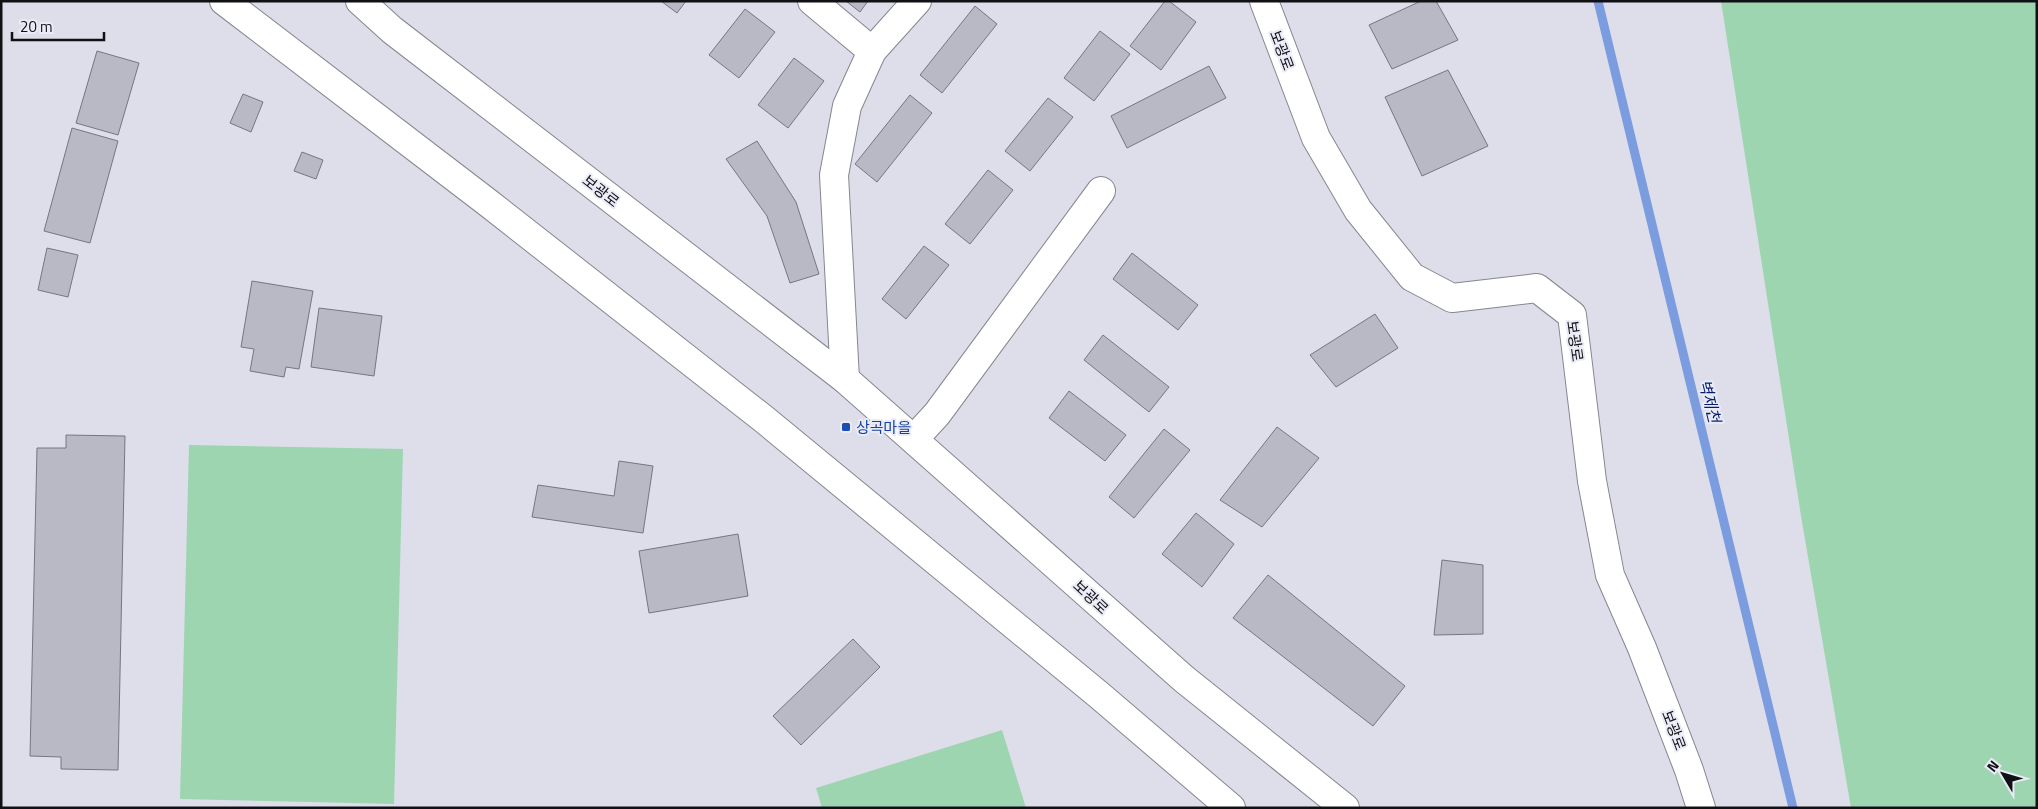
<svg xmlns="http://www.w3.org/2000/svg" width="2038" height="809" font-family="'Titillium Web','Noto Sans KR',sans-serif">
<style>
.green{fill:#9ed5b1}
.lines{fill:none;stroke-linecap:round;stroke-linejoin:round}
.stream{stroke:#7c9ce0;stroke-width:9}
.building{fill:#b9b9c5;stroke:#767681}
.minor-casing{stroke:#858690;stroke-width:30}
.major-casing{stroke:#858690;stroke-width:30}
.minor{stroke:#fff;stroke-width:28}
.major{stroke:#fff;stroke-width:28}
.transit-dot{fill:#1a4fb4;stroke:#eaebf7;stroke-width:2}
.labels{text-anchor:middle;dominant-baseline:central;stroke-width:4;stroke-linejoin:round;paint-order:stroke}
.street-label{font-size:15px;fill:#101114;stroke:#eaebf7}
.transit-label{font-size:15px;fill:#164399;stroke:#eaebf7;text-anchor:start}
.water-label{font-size:16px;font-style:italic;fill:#061e6c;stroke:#eaebf7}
</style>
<rect width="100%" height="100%" fill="#dddeea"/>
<g class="green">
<polygon points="1721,1 2037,1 2037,808 1851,808 1801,516"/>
<polygon points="189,445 403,449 394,804 180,799"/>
<polygon points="1002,730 1026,808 822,808 816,788"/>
</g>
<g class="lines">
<polyline class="stream" points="1598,1 1793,808"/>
</g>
<g class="building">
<polygon points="661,1 686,1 677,13"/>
<polygon points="846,1 868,1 860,12"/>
<polygon points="1165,1 1169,1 1196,22 1161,70 1130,46"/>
<polygon points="1421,1 1436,1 1458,40 1392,69 1369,25"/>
<polygon points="975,6 997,24 942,93 920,75"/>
<polygon points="745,9 775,32 739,78 709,55"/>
<polygon points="1100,31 1130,54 1094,101 1064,78"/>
<polygon points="97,51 139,63 118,135 76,123"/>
<polygon points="794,58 824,81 788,128 758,105"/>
<polygon points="1209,66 1226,98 1127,148 1111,116"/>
<polygon points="1448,70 1488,146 1422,176 1385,97"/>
<polygon points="243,94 263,102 251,132 230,123"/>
<polygon points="910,95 932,113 877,182 855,164"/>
<polygon points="1048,98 1073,117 1030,171 1005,151"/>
<polygon points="72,128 118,141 90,243 44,231"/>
<polygon points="757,141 796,202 819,274 790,283 767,216 726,159"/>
<polygon points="302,152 323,160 316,179 294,171"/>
<polygon points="988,170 1013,190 970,244 945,224"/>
<polygon points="924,246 949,265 906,319 882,299"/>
<polygon points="47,248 78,255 68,297 38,290"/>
<polygon points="1132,253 1198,305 1178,330 1113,279"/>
<polygon points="252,281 313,291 299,369 286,367 284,377 250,371 254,349 241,347"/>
<polygon points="319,308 382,316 374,376 311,367"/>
<polygon points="1375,314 1398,348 1336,387 1310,355"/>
<polygon points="1103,335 1169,387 1149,412 1084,360"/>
<polygon points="1069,391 1126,435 1105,461 1049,418"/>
<polygon points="1277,427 1319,458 1262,527 1220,500"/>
<polygon points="1164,429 1190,450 1134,518 1109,497"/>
<polygon points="66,435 125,436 118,770 61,769 61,757 30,756 37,448 66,448"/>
<polygon points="619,461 653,466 643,533 532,517 538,485 614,496"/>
<polygon points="1196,513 1234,544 1202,587 1162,554"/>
<polygon points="738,534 748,596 649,613 639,551"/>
<polygon points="1442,560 1483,565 1483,634 1434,635"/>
<polygon points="1268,575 1405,686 1373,726 1233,618"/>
<polygon points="853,639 880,667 801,745 773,716"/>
</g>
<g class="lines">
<defs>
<g id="minor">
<polyline points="224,1 487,202 765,420 1099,695 1231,808"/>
<polyline points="812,1 872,51"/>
<polyline points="1264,1 1316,138 1358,210 1412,277 1452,298 1537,288 1572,315 1592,481 1610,575 1642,648 1689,770 1701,808"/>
<polyline points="845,379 834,175 847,106 872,51 917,1"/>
<polyline points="914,439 937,414 1101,191"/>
</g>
<polyline id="major" points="360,1 392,30 845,379 1184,679 1345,808"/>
</defs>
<use href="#minor" class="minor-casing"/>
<use href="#major" class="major-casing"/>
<use href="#minor" class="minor"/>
<use href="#major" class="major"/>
</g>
<rect class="transit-dot" x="841" y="422" width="10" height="10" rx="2.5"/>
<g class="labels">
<g class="street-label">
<text transform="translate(1282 50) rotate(69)">보광로</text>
<text transform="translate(601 191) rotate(38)">보광로</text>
<text transform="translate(1575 341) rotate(82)">보광로</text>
<text transform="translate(1091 597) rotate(43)">보광로</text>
<text transform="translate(1674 730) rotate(69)">보광로</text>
</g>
<g class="transit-label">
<text x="856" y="427">상곡마을</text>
</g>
<g class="water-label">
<text transform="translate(1710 401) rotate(76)">벽제천</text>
</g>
</g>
<rect width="2038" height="809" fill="none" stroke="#101114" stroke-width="5"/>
<g transform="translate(2003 774) rotate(308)" stroke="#eaebf7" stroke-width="4" paint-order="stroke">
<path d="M0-4L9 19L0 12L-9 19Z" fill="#101114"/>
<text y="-8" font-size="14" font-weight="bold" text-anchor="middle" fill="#101114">N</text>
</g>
<path d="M12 32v8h92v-8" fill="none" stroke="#101114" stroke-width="2.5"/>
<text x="20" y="32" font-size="15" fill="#101114" stroke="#eaebf7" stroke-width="4" paint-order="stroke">20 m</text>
</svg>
